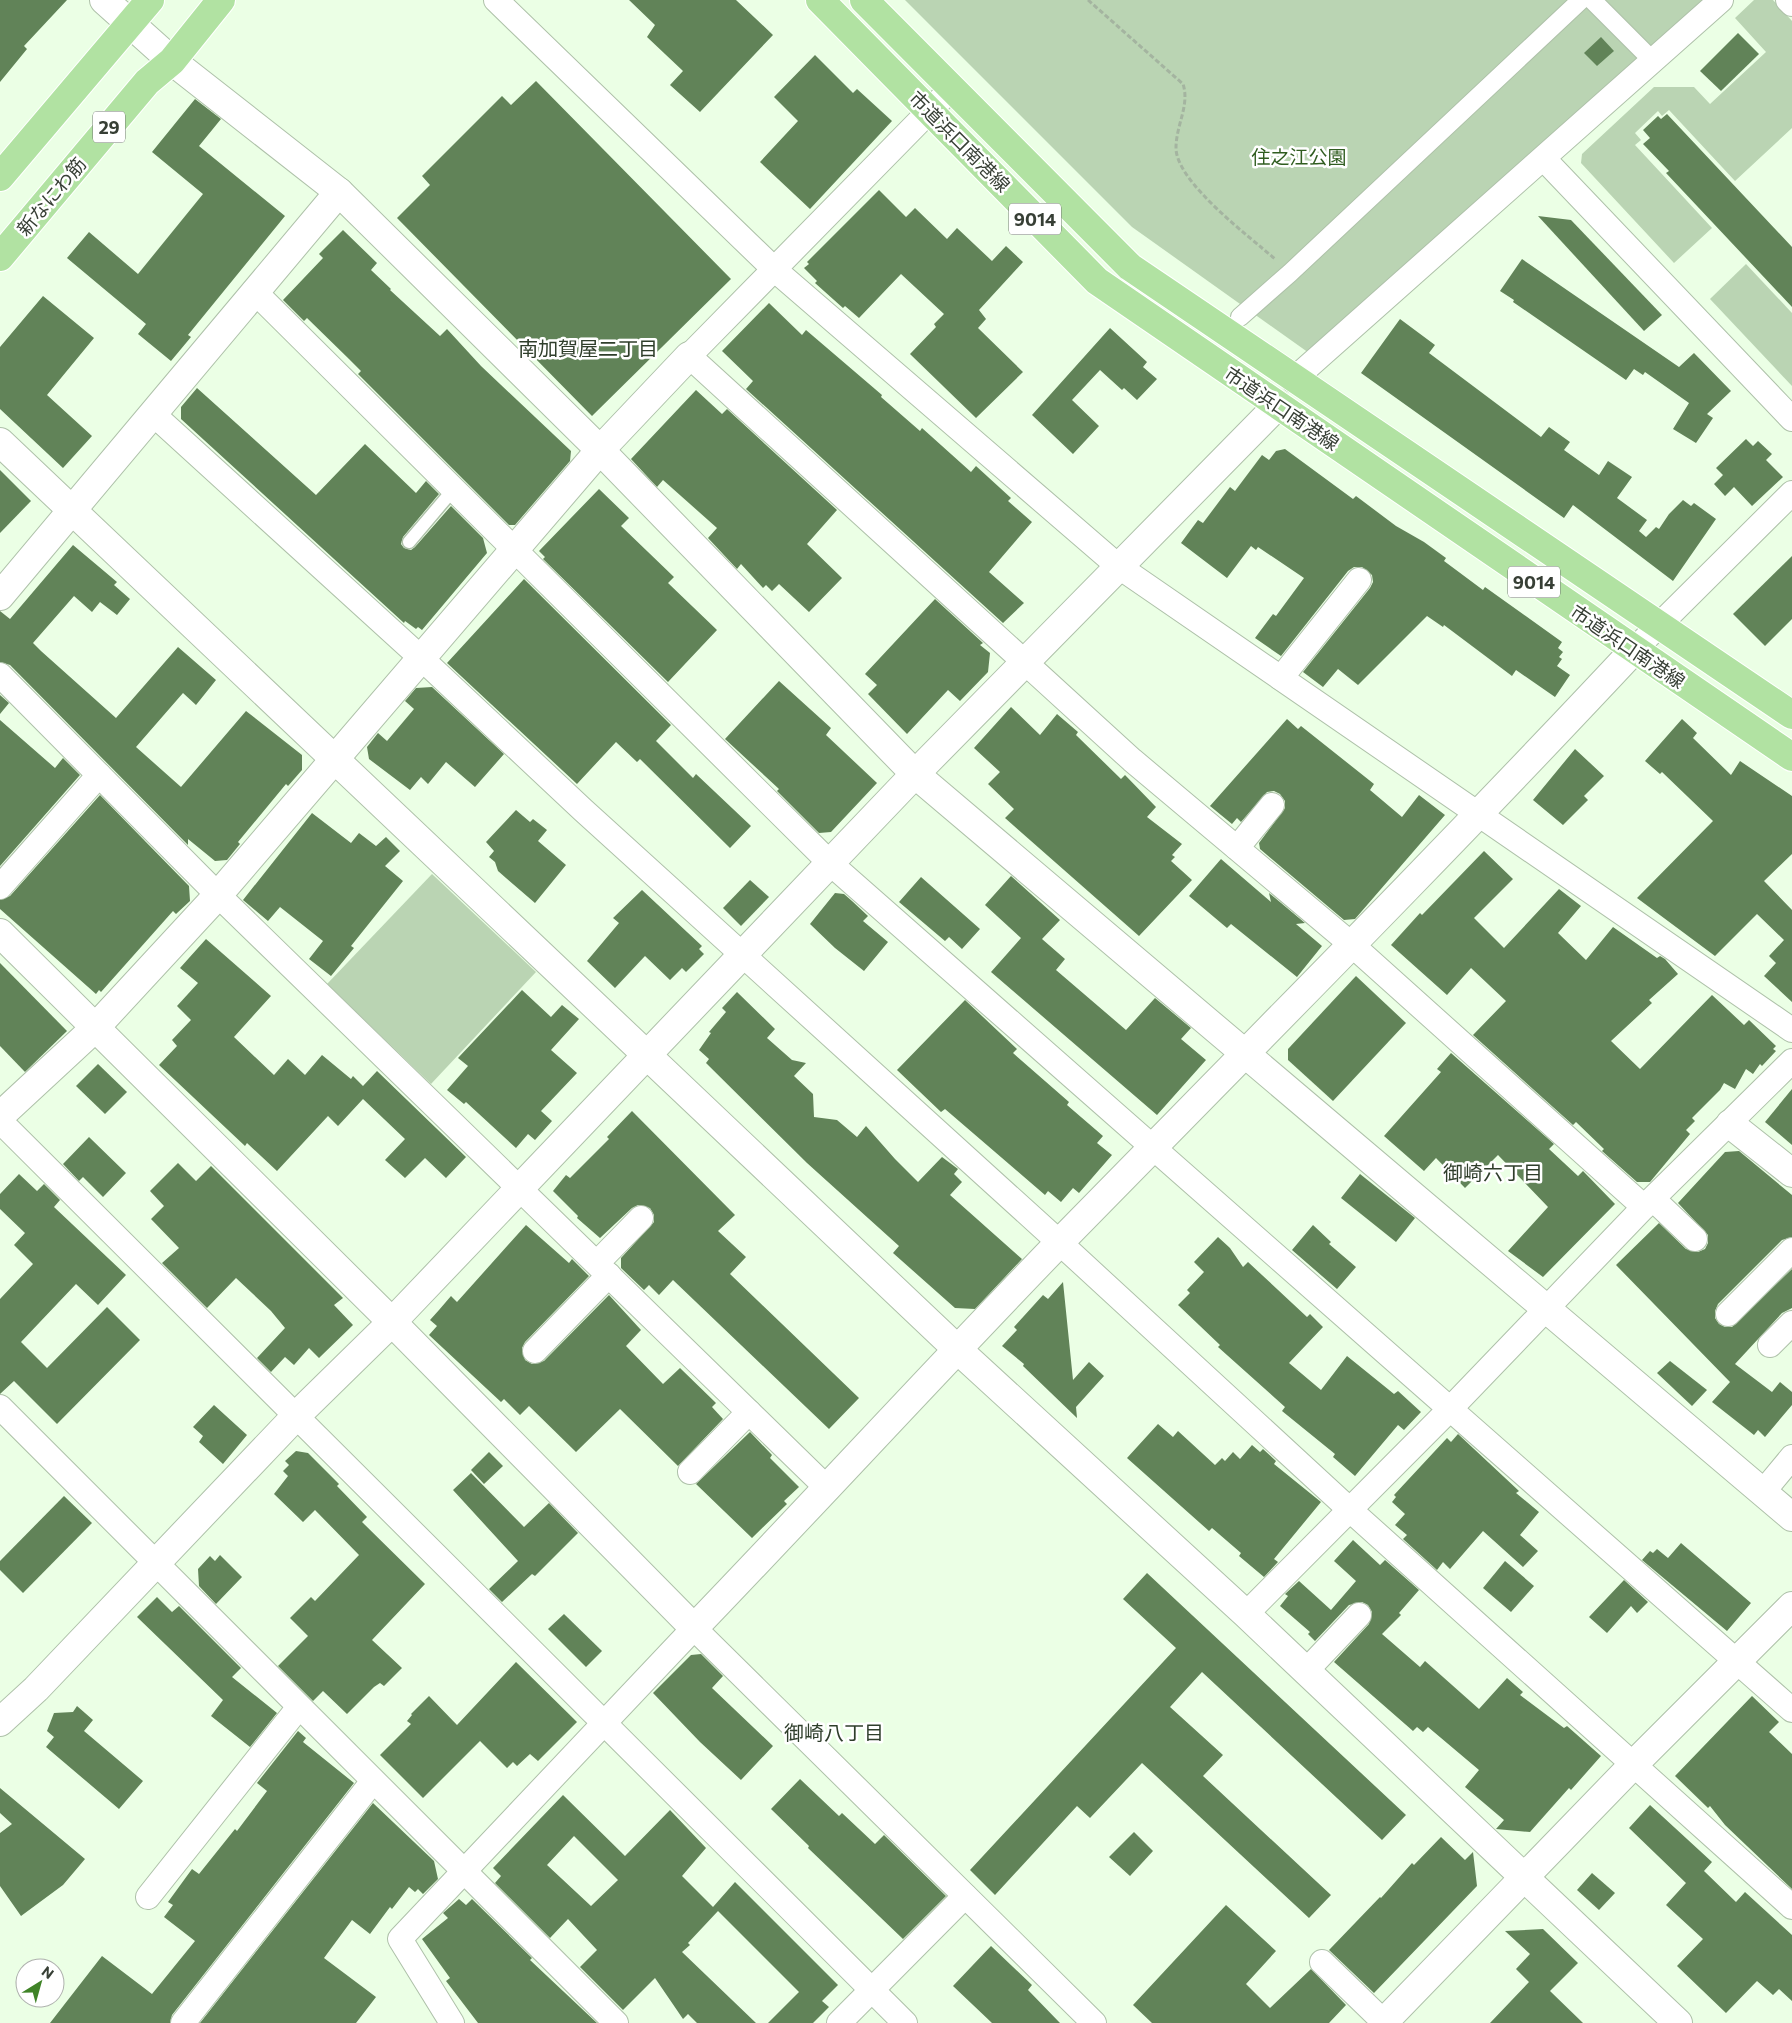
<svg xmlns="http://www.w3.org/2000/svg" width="1792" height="2023" font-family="Commissioner,'Noto Sans JP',sans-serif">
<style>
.green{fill:#bad4b3}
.building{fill:#618358;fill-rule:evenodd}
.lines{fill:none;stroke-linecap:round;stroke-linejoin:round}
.service-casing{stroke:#aec1a9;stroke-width:15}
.pedestrian-casing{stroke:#aec1a9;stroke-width:20}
.minor-casing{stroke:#aec1a9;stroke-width:26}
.tertiary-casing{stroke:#aec1a9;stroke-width:30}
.primary-casing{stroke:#fff;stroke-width:30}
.path{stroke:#a4b4a0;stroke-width:3;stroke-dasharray:5 2.5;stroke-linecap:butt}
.service{stroke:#fff;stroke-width:12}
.pedestrian{stroke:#fff;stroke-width:18}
.minor{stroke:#fff;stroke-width:24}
.tertiary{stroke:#fff;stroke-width:28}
.primary{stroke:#b1e2a2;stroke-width:28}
.labels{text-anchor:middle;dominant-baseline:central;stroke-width:5;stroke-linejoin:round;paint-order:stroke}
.shield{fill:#fff;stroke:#737972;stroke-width:1}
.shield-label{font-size:18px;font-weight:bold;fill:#373f35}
.street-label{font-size:19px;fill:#373f35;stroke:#fff}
.park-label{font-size:19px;fill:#305d20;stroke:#fff}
.neighbourhood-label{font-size:20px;fill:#2f3e2b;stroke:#fff}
</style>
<rect width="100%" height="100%" fill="#ebffe5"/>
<g class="green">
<polygon points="905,0 1706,0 1309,353 1132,227"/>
<polygon points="1754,0 1773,0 1792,21 1792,128 1735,181 1669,110 1662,116 1658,111 1635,133 1641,140 1635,145 1712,228 1674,263 1581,163 1582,154 1654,87 1694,87 1710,104 1766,52 1735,18"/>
<polygon points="1746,264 1792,313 1792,386 1710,299"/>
<polygon points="432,874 536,972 431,1084 327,984"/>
</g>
<g class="building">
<polygon points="0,0 67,0 24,46 27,49 0,82"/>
<polygon points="629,0 736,0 773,35 700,112 670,85 683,71 647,37 655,25"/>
<polygon points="1738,33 1759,54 1721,91 1700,71"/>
<polygon points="1601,37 1614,51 1597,66 1584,53"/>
<polygon points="815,55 853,93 857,89 892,121 810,209 760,162 798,121 774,97"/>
<polygon points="536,81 731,279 592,416 397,218 430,185 422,176 502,96 511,105"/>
<polygon points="195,99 221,119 199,146 285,216 188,335 191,337 171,361 138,334 146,324 67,258 89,232 138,274 203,194 152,152"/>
<polygon points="1667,114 1792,247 1792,307 1666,173 1669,171 1643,144 1650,138 1643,130 1658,116 1661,119"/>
<polygon points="879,190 906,217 915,208 947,239 957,228 992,261 1006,246 1023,262 979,310 986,319 978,328 1023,372 976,418 910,354 936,327 934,324 944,314 901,274 859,318 845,306 843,308 815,283 817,281 804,268 809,264 807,262"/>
<polygon points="1538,216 1571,220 1662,315 1644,331"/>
<polygon points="343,230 377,263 371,270 391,289 390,290 440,336 447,329 481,366 571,451 570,461 515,525 509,525 358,374 361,371 349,359 307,318 304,321 283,300 323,258 319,254"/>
<polygon points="1522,259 1679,367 1694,353 1731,391 1707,414 1713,418 1696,443 1673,429 1689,403 1645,372 1643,375 1634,369 1626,380 1513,302 1514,300 1500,291"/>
<polygon points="43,296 94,338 47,395 92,436 63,468 0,409 0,347"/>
<polygon points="769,303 802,335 806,330 882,395 881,397 920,431 922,428 971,472 976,466 1011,498 1008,501 1032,522 989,572 1024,603 1003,623 746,389 753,381 722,351"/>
<polygon points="1400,319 1435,345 1429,353 1541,437 1549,427 1570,442 1564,450 1599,475 1608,461 1632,477 1617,498 1647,520 1639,531 1646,537 1656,527 1659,529 1669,514 1683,500 1691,506 1694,503 1716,519 1673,581 1573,505 1564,518 1361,373"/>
<polygon points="1110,328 1147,362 1143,367 1157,379 1137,400 1124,388 1122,390 1100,370 1072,400 1099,426 1073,454 1032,415"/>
<polygon points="197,388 316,495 365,444 416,493 426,481 439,494 403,537 401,544 404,548 411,550 415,547 451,506 483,538 487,553 422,630 418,627 416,629 405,621 404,623 181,419 181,407"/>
<polygon points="696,390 722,414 727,409 837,510 807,544 842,578 809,612 779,584 772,591 766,585 763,588 741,564 737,569 708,538 717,528 663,480 657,487 631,459"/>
<polygon points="1746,439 1753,446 1758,441 1772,454 1766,460 1783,477 1752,506 1734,487 1725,496 1714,484 1723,475 1716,468"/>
<polygon points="1285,449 1353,499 1356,496 1396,526 1424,542 1446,558 1444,561 1483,590 1485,587 1562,642 1558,648 1563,652 1559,657 1562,659 1557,666 1570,675 1555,697 1516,670 1512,676 1444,625 1443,627 1427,616 1358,685 1338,669 1323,687 1303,672 1370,588 1373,582 1372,575 1362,567 1354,567 1348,571 1281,656 1255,638 1273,614 1276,616 1304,578 1258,547 1256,550 1251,546 1227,578 1181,543 1198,520 1203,523 1230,487 1235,491 1262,455 1269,460 1276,451"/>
<polygon points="0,470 31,501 0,533"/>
<polygon points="599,489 629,518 621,526 674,577 668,583 717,630 668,682 543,559 545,557 539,551"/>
<polygon points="73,545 117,582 114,585 130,599 117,615 100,602 92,612 74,596 33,643 41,651 116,718 178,647 216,680 196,705 183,693 136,747 181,787 246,711 302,755 302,770 288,786 286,784 238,842 240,844 227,860 215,861 188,839 188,845 10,665 0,662 0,611 10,619"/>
<polygon points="1792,556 1792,619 1765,646 1733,614"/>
<polygon points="524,579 671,725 656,741 693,778 696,774 751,826 730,848 640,759 637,762 616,742 577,784 447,663"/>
<polygon points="935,599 983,643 980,645 990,653 988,672 960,701 948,690 907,734 868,694 877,685 865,674"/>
<polygon points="779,681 831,728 826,735 877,783 831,832 819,833 777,791 779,789 725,739"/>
<polygon points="432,687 504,754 475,787 446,762 428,784 421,777 410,790 369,759 367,747 378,733 387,741 414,709 405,701 416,688"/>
<polygon points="0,695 9,703 0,714"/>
<polygon points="1011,707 1040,735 1057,714 1078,732 1076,735 1121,779 1125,775 1156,807 1147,817 1182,844 1172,855 1175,857 1171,861 1192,880 1139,936 1005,818 1014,809 988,784 1000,772 974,748"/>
<polygon points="1287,719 1298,729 1301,726 1374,784 1370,790 1402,817 1419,795 1445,815 1355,919 1344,920 1260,849 1259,843 1285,808 1285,801 1280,794 1274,791 1267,792 1241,822 1237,818 1232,824 1210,806"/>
<polygon points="1682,719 1697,733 1693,738 1731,775 1740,761 1792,796 1792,854 1764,881 1792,910 1792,1002 1764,976 1776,963 1769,956 1784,940 1757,914 1715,956 1637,898 1713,821 1662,772 1660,774 1645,761"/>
<polygon points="0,720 55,768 63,758 80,775 0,866"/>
<polygon points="1575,749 1604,776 1584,796 1588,800 1563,825 1533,800"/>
<polygon points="100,795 189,886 190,901 176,914 173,911 101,992 99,990 96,994 0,909 0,900 10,896"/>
<polygon points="516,810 530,822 533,819 547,830 538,841 566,865 535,903 498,871 495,862 489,857 494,851 486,842"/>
<polygon points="312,813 351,843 359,833 376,846 386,837 400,851 385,866 403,881 351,946 354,948 331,976 309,959 323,941 280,907 268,921 243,900"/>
<polygon points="1484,851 1513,879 1474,918 1504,948 1559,889 1581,906 1558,933 1586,960 1613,927 1657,958 1660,956 1665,959 1678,974 1649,1000 1652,1003 1611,1041 1640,1069 1712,995 1744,1025 1749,1020 1776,1046 1773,1049 1776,1051 1762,1066 1760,1064 1753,1074 1746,1069 1735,1089 1724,1083 1720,1090 1692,1118 1695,1121 1686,1130 1690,1134 1650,1182 1637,1182 1602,1151 1604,1149 1576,1122 1573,1125 1473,1035 1506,1001 1471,968 1447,995 1391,945 1420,913 1422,915"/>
<polygon points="1221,859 1271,902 1269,893 1305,923 1296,924 1322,946 1297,977 1231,924 1227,928 1189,896"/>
<polygon points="1011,876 1060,920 1042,939 1065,959 1056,970 1126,1030 1155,998 1191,1028 1181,1039 1206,1060 1157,1115 991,972 1021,938 985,905"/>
<polygon points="921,877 980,929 962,949 949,937 945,941 899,902"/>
<polygon points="750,880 769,897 741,926 723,908"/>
<polygon points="642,890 702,946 699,949 704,954 686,972 682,968 670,980 645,956 615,988 587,961 619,923 613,918"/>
<polygon points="835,893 844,894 852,901 868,916 863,921 888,942 864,971 835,948 810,924"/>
<polygon points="206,939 271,996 234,1037 274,1075 288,1059 305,1075 322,1055 351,1079 353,1076 363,1086 377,1071 466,1157 446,1178 425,1158 405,1178 385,1160 405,1139 363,1099 338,1126 328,1116 277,1171 247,1143 245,1146 159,1065 177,1046 172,1040 191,1020 177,1006 198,983 180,968"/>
<polygon points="0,963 67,1031 25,1072 0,1046"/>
<polygon points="1356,976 1406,1023 1333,1101 1288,1060 1288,1049"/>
<polygon points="522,990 551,1017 562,1005 579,1019 551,1050 577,1073 541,1111 552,1121 535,1140 528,1134 516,1148 466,1102 464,1104 447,1090 468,1066 458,1058"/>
<polygon points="737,992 775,1029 767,1038 792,1060 806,1063 794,1076 813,1094 814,1117 837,1120 857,1137 866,1126 895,1159 918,1182 942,1157 958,1169 954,1174 962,1182 950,1195 1022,1259 975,1309 955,1308 893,1253 899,1246 807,1163 706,1063 709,1059 699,1050 711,1033 709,1032 726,1012 722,1008"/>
<polygon points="965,1000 1017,1049 1013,1053 1069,1102 1067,1105 1103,1136 1097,1143 1112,1155 1079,1193 1073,1188 1061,1202 1048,1191 1045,1195 945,1109 941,1112 897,1070"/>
<polygon points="1451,1053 1554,1144 1549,1149 1578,1176 1583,1171 1615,1204 1543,1277 1508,1251 1548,1207 1498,1155 1465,1188 1436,1158 1424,1171 1384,1136 1441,1072 1437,1069"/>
<polygon points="98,1064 127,1092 105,1114 76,1086"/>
<polygon points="1792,1089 1792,1145 1765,1122"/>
<polygon points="632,1111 735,1215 718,1231 746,1257 730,1274 859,1398 829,1429 673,1280 659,1295 649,1285 644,1290 621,1268 621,1258 654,1222 654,1215 650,1208 638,1205 632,1208 600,1238 577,1218 578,1216 553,1191 566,1175 570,1178 609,1139 607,1137"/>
<polygon points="89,1137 126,1173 103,1197 83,1177 79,1181 63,1164"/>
<polygon points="1739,1151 1792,1195 1792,1237 1782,1240 1718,1304 1715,1311 1715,1318 1719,1324 1725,1327 1732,1327 1792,1269 1792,1308 1782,1313 1735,1364 1772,1392 1780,1382 1792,1392 1792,1405 1765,1437 1758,1430 1754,1435 1712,1402 1730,1382 1616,1265 1659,1223 1686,1249 1698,1252 1705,1249 1708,1243 1708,1235 1678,1203 1725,1152"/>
<polygon points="178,1163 196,1181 211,1166 343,1298 334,1305 353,1325 319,1358 309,1348 294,1365 285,1357 271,1372 257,1358 285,1328 271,1311 236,1278 207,1308 162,1263 179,1248 151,1219 164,1206 150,1191"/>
<polygon points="19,1174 37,1191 44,1184 60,1200 54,1207 126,1275 98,1305 76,1284 21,1342 47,1368 107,1307 140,1340 57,1424 14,1381 0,1394 0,1299 33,1264 14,1245 25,1233 0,1209 0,1194"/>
<polygon points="1360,1174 1415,1218 1396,1242 1341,1198"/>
<polygon points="526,1225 569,1263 572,1259 589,1276 525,1342 522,1348 525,1360 532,1364 544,1361 609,1295 641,1330 626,1346 663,1384 680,1368 716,1403 712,1407 723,1419 678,1466 620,1409 576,1452 529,1406 520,1415 504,1399 501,1402 429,1335 437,1326 430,1320 439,1310 451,1296 457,1302"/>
<polygon points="1313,1225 1331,1242 1329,1244 1356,1267 1337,1289 1292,1250"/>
<polygon points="1218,1237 1230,1248 1243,1267 1248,1262 1307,1317 1310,1314 1323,1327 1289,1363 1321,1390 1347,1356 1394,1394 1398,1391 1421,1412 1404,1430 1398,1425 1355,1476 1333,1457 1335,1454 1282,1411 1285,1407 1218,1347 1220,1345 1178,1305 1190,1293 1187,1290 1204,1272 1194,1262"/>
<polygon points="1063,1282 1073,1380 1089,1362 1104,1376 1076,1407 1077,1418 1023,1366 1024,1364 1002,1346 1017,1330 1014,1327 1043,1295 1048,1299"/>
<polygon points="1670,1361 1707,1390 1692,1406 1657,1373"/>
<polygon points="214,1405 247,1435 223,1464 199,1442 203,1436 193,1427"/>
<polygon points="1158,1424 1173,1437 1178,1431 1215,1465 1222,1458 1225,1461 1233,1452 1240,1459 1252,1445 1260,1452 1263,1449 1276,1461 1274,1464 1321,1502 1274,1559 1278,1562 1264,1577 1239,1556 1241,1553 1212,1528 1209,1531 1127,1458"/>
<polygon points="750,1432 772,1455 770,1458 799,1487 784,1501 787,1504 752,1538 696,1484"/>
<polygon points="1458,1434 1519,1491 1516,1493 1539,1512 1520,1535 1538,1551 1523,1567 1483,1531 1450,1569 1443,1562 1437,1570 1403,1539 1407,1535 1395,1525 1405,1514 1392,1502 1396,1497 1394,1495 1447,1438 1451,1442"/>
<polygon points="296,1451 308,1453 339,1484 337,1486 367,1517 362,1522 425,1584 372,1640 402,1668 384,1686 380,1683 374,1687 347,1714 323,1691 313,1701 278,1666 308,1636 290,1618 311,1597 315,1601 359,1555 315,1510 303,1522 274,1494 288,1476 283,1471 289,1465 285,1461"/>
<polygon points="489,1452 503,1466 484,1484 471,1470"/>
<polygon points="471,1473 524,1527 549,1503 578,1533 535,1576 532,1574 502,1602 489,1589 518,1561 453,1490"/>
<polygon points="64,1496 92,1523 23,1593 0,1570 0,1561"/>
<polygon points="1353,1540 1380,1565 1385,1560 1419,1590 1399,1613 1401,1615 1382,1634 1420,1667 1425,1661 1479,1709 1507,1678 1523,1692 1520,1695 1564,1728 1567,1726 1601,1756 1571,1790 1569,1788 1530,1832 1496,1829 1504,1820 1465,1787 1479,1770 1428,1727 1423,1732 1417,1727 1413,1731 1334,1662 1369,1624 1372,1612 1368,1605 1362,1602 1349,1605 1315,1641 1308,1634 1310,1632 1280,1606 1288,1596 1285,1594 1299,1581 1331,1610 1356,1581 1334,1561"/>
<polygon points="1681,1543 1751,1603 1727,1631 1642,1560 1650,1551 1653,1553 1657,1549 1668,1558"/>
<polygon points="220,1555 242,1577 216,1604 199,1586 198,1569 210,1556 215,1561"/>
<polygon points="1505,1561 1534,1586 1511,1612 1483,1588"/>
<polygon points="1147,1573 1406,1815 1382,1840 1202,1672 1170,1707 1223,1755 1203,1776 1331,1895 1309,1918 1142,1763 1090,1818 1077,1806 995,1895 970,1870 1176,1648 1123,1599"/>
<polygon points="1624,1580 1648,1602 1637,1613 1631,1606 1607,1633 1589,1617"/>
<polygon points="157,1597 172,1612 179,1606 241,1668 232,1677 277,1713 250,1747 211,1716 223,1700 137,1617"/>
<polygon points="564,1614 602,1651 586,1667 548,1629"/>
<polygon points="701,1654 723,1676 712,1688 773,1746 741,1780 700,1742 653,1693 691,1655"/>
<polygon points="516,1662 577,1722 538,1761 530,1754 517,1766 513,1762 507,1768 480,1741 423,1798 380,1755 411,1724 407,1721 412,1715 411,1714 429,1696 457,1725"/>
<polygon points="1752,1696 1779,1722 1769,1732 1792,1754 1792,1889 1725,1825 1710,1806 1708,1808 1675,1776"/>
<polygon points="77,1706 93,1720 84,1731 143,1781 119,1809 46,1747 54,1737 47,1731 54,1713 73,1712"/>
<polygon points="298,1731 306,1738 303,1742 354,1783 172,2015 170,2023 50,2023 102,1956 152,1994 195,1941 164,1917 173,1905 168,1902 192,1869 199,1874 235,1829 237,1831 267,1791 257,1783"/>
<polygon points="800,1779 839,1816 842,1813 875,1844 884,1835 946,1896 903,1939 808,1848 809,1846 771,1809"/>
<polygon points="0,1788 85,1859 63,1885 21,1916 0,1886 0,1833 12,1824 0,1813"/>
<path d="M563 1795 625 1856 670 1810 706 1848 682 1876 713 1907 735 1882 838 1985 822 2001 829 2007 813 2023H768L799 1992 718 1911 688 1943 690 1945 682 1952 756 2023H697L688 2014 683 2019 655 1978 623 2010 580 1967 597 1950 568 1919 550 1938 495 1883 501 1876 493 1868ZM574 1836 618 1880 591 1906 547 1865Z"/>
<polygon points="373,1803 434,1861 438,1879 423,1894 418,1889 415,1892 409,1887 392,1909 390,1907 370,1934 352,1920 324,1958 376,1997 356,2023 200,2023"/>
<polygon points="1650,1805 1712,1862 1704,1871 1736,1902 1745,1892 1792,1935 1792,2001 1779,1989 1773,1995 1757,1981 1726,2013 1677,1966 1703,1939 1666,1905 1686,1883 1629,1828"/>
<polygon points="1134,1832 1153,1851 1130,1876 1109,1857"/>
<polygon points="1441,1837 1465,1860 1473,1852 1477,1886 1374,1993 1329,1950 1330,1949 1380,1897 1381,1898 1412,1863 1414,1865"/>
<polygon points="1592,1873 1615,1893 1599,1910 1577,1890"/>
<polygon points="459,1899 466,1905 472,1899 532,1958 530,1960 597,2023 478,2023 446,1981 450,1978 422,1939 448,1918 443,1913"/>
<polygon points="1226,1905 1276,1951 1246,1984 1270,2008 1311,1969 1346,2005 1329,2023 1152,2023 1133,2005"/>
<polygon points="1543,1929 1578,1963 1550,1991 1583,2023 1490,2023 1529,1982 1516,1969 1530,1954 1505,1931"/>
<polygon points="991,1946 1032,1985 1028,1990 1060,2023 992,2023 953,1986"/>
</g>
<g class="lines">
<defs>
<polyline id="service" points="409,542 453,490"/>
<g id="pedestrian">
<polyline points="1592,0 1653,61"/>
<polyline points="1240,317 1290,273 1581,0"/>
</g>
<g id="minor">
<polyline points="496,0 775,270 1118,566 1792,1030"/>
<polyline points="1788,0 1792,4"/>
<polyline points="952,88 689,356 1132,760 1351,944 1644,1207"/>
<polyline points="1544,159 1792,419"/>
<polyline points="254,291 831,864 1792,1710"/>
<polyline points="1293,380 1721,0"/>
<polyline points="152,413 420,657 583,810 1060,1243 1349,1509 1792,1907"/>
<polyline points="1634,650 1792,493"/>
<polyline points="0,675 218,895 828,1489"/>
<polyline points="1281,678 1359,580"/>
<polyline points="1237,848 1272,805"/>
<polyline points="0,887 99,775"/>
<polyline points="0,1121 905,2023"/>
<polyline points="1653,1199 1695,1239"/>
<polyline points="597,1263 641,1218"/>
<polyline points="1728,1314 1792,1250"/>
<polyline points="1770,1345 1792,1323"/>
<polyline points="535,1351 609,1275"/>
<polyline points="0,1407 616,2023"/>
<polyline points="690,1472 749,1412"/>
<polyline points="1763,1492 1792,1457"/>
<polyline points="1246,1614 1450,1409 1644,1207 1792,1061"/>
<polyline points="1306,1671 1359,1615"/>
<polyline points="148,1897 299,1707"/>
<polyline points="1322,1962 1385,2023"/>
<polyline points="183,2023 373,1781"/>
<polyline points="452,2023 400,1939 694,1628 1094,2023"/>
<polyline points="839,2023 965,1896"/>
</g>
<g id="tertiary">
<polyline points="104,0 172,61 339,192 600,450 915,774 1792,1517"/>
<polyline points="0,442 957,1349 1246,1614 1678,2023"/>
<polyline points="0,596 339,192"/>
<path d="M0 933 392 1322 694 1628C817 1500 937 1369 1060 1242 1252 1046 1446 851 1634 650"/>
<polyline points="0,1116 95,1028 218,895 600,450 689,356"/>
<polyline points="1730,1124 1792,1173"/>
<polyline points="0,1722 36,1689 297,1415 392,1322 915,774 1278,405"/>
<polyline points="1383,2023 1634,1764 1792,1606"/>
</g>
<g id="primary">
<polyline points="820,0 1097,281 1792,757"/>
<polyline points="864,0 1130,267 1792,715"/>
<polyline points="0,177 150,0"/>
<polyline points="0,257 147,82 172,61 221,0"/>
</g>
</defs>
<use href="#service" class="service-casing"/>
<use href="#pedestrian" class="pedestrian-casing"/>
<use href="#minor" class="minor-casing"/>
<use href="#tertiary" class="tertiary-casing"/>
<use href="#primary" class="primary-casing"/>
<path class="path" d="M1088 0 1183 84C1190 105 1176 125 1176 148 1176 182 1250 237 1275 259"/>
<use href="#service" class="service"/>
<use href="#pedestrian" class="pedestrian"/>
<use href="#minor" class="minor"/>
<use href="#tertiary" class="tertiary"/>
<use href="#primary" class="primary"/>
</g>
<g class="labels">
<g class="shield">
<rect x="93" y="111.5" width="32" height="31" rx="4"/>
<rect x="1009" y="203.5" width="52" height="31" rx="4"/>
<rect x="1508" y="566.5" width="52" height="31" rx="4"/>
</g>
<g class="shield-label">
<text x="109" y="127">29</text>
<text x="1035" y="219">9014</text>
<text x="1534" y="582">9014</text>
</g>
<g class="street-label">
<text transform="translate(960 141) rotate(45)">市道浜口南港線</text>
<text transform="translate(51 196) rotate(-50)">新なにわ筋</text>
<text transform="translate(1282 408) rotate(34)">市道浜口南港線</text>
<text transform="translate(1628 646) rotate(34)">市道浜口南港線</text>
</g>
<g class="park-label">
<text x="1299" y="156">住之江公園</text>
</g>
<g class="neighbourhood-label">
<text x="588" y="348">南加賀屋二丁目</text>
<text x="1493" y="1172">御崎六丁目</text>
<text x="834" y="1732">御崎八丁目</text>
</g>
</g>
<g transform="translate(40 1983) rotate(37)"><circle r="24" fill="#ffffff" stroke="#afb2ae"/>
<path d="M0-4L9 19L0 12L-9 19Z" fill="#3f8327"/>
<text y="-8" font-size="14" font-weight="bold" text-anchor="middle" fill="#373f35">N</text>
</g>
</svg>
